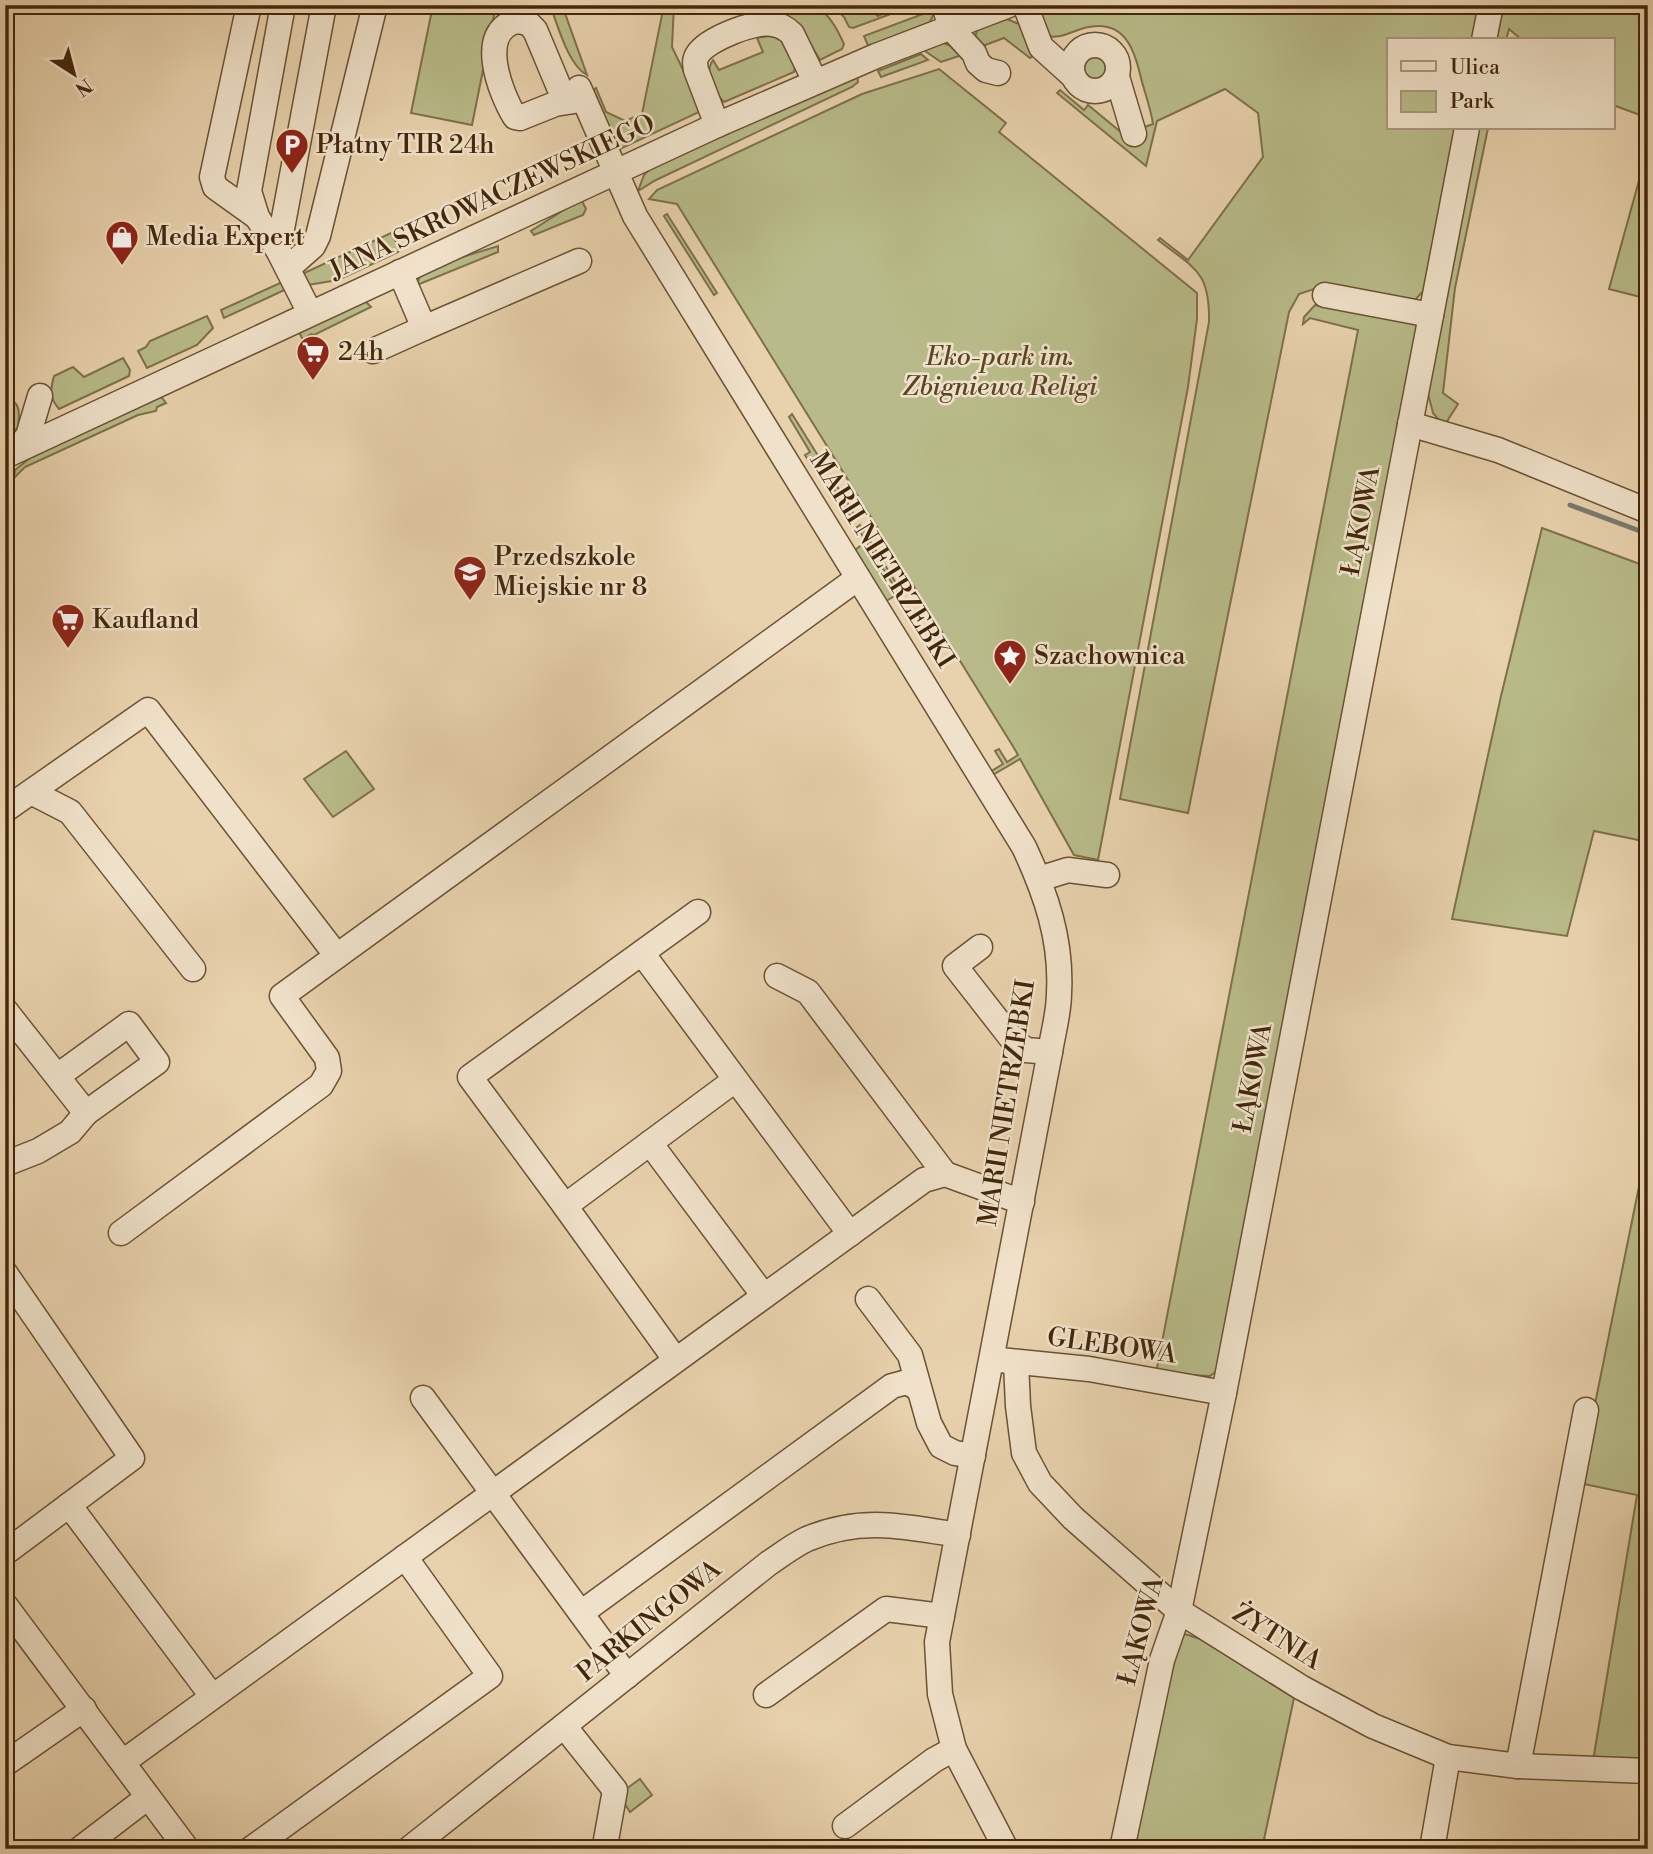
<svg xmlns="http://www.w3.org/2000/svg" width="1653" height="1854" font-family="'Libre Bodoni',serif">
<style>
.green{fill:#b8bb89;stroke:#7e714a;stroke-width:2}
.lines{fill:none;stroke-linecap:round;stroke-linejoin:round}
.stream{stroke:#787c71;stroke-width:5}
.minor-casing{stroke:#6c5234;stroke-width:27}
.minor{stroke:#f0e2ca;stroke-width:24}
.labels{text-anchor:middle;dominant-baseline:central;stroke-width:5;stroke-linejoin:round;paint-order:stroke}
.poi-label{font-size:26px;fill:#43270c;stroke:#f0e2ca;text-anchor:start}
.street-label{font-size:26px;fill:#43270c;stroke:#f0e2ca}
.park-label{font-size:26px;font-style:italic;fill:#5a4525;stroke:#f0e2ca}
</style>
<rect width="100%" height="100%" fill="#e8d2ad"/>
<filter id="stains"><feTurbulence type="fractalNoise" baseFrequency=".00286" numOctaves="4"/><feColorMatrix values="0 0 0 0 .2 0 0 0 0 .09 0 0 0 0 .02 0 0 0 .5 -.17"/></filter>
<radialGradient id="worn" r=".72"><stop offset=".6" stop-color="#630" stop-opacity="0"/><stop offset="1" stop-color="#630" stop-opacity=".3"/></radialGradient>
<g class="green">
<polygon points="433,5 496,5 472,125 411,113"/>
<path d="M550 5H562L587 75C568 65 558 26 550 5Z"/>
<polygon points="664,5 674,5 672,47 698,101 699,112 620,149 617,148 592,92 596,88 606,112 625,121 642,114"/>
<path d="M768 5C814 5 824 0 844 44L842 49 820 60 799 25Z"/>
<polygon points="832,5 863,5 878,16 898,5 915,5 853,28 849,27 844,17"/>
<path d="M1044 5H1479L1473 40H1389V128H1457L1427 287 1415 300 1317 288 1299 294 1289 312 1188 813 1120 799 1209 322C1210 271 1195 269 1158 240L1160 238 1188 260 1263 157 1258 113 1225 89 1157 121 1146 166 1057 93 1060 90 1084 110 1088 105 1128 138 1142 128 1153 124C1151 110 1146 96 1142 82 1135 53 1127 20 1089 27 1075 29 1061 40 1047 36L1039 12Z"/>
<polygon points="1499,5 1648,5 1648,118 1613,105 1613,40 1522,40 1509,29 1506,40 1492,40"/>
<polygon points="936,9 929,24 869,48 864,36"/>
<polygon points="1007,19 1019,24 1033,56 1030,58 1004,38 980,47 975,37 978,28"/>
<path d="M769 36C785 39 799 54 794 72L724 102C713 91 704 73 713 60L719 70 763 52 757 38Z"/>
<polygon points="943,43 954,47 962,55 941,62 922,49"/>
<circle cx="1095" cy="68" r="15"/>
<polygon points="921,54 928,60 881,77 878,71"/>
<polygon points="939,69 1006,123 999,132 1197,293 1197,319 1188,387 1098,860 1074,855 1020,759 991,776 990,772 1003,764 995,751 999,749 1007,762 1018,755 1014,748 677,204 649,199 657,190 862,94"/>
<polygon points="857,75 858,82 852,87 656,180 638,191 644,175 652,167"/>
<polygon points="1476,128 1488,128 1455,288 1443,393 1458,404 1444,426 1433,413 1426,386"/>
<polygon points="1648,148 1648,299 1609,289"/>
<polygon points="581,199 586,209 583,215 534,235 531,231"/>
<polygon points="667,214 717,293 714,295 664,216"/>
<polygon points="391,233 400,249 398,252 338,280 308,285 302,274"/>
<polygon points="498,246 498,252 417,285 420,275 456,259"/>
<polygon points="289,279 293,286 224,318 221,310"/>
<polygon points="365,301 371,307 314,335 311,334 303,340 299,332"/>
<polygon points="1315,305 1417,322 1419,338 1225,1365 1210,1376 1156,1373 1358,330 1310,318 1303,324 1304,317"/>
<polygon points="207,316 213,328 197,345 147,368 138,351 146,347 150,341"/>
<path d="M123 358 130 370 129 376 59 409C49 397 50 391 54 376L73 367 84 377Z"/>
<polygon points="159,394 166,403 157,407 156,411 138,415 25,467 14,478 15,470 30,458"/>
<path d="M8 399C22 403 19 416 18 428L5 437V413L7 411 5 400Z"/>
<polygon points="792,414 825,467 816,472 805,455 810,452 789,417"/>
<polygon points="832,478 856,517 852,519 828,480"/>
<polygon points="860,525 901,591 898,593 857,527"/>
<polygon points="1542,528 1648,567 1648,842 1594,831 1567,936 1452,919 1501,696"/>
<polygon points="863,544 895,596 886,601 855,550"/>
<polygon points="346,751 374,789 333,817 304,779"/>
<polygon points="1648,1142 1648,1763 1593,1761 1637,1495 1579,1483"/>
<polygon points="1185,1634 1200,1639 1294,1698 1262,1849 1131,1849 1173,1648"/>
<polygon points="640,1779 652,1795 630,1812 623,1801 626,1789"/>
</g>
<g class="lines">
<polyline class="stream" points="1570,505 1648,534"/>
<defs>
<g id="minor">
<polyline points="249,5 212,177 215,187 257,217"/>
<polyline points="283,5 249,191 257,217 278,250 310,313"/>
<polyline points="944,5 951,28 974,53 978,63 986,70 998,73"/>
<polyline points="1025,5 1041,47 1073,76"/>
<path d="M517 21 528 23 535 30 561 92 574 101 555 104 520 118 515 117C500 93 476 30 517 21Z"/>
<polyline points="1484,40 1491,5"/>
<circle cx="1095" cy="68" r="23"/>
<polyline points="1117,77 1134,134"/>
<path d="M579 88 635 216 1024 847C1046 894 1062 940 1059 993 1059 1013 1053 1033 1050 1052L937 1642 940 1694 954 1749 1006 1849"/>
<path d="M717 125 696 70C695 64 694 60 698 54 708 39 755 20 773 24 780 25 787 29 792 34L815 81"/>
<polyline points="278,250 324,5"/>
<polyline points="288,268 313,246 318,236 375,5"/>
<polyline points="1325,295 1431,315"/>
<polyline points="424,328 579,261"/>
<polyline points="373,351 424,328 400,272"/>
<polyline points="1410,424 1498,450 1648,511"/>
<polyline points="16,450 28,436 40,396"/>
<polyline points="5,456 717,125 876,56 1009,5"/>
<polyline points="31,792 70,812 193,969"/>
<polyline points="5,810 148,710 337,956 858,578"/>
<polyline points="1039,879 1068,870 1107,875"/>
<polyline points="980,947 955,966 1012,1039 1026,1050 1050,1052"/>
<polyline points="642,953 850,1234"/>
<polyline points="777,976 808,992 945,1174"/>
<polyline points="5,1010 86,1113"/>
<polyline points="650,1143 764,1296"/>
<polyline points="5,1164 38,1151 70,1132 86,1113 157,1062 129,1024 59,1075"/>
<polyline points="565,1206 470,1077 698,912"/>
<polyline points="121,1233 321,1085 329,1071 327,1058 282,996 337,956"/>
<polyline points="5,1273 132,1458 5,1553"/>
<polyline points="868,1299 910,1355 929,1423 941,1446 955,1453 973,1456"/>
<polyline points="675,1359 565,1206 735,1080"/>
<polyline points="1000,1360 1089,1369 1224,1393"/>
<polyline points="1016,1363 1018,1406 1024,1453 1040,1483 1073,1518 1179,1611 1302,1688 1373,1726 1448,1757 1518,1766 1648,1771"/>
<polyline points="423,1398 627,1676"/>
<polyline points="69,1505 212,1696"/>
<polyline points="5,1605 187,1849"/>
<polyline points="581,1613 892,1386 907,1382 919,1389"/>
<polyline points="766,1695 886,1609 942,1616"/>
<polyline points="564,1726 615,1790 606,1840 610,1849"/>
<polyline points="123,1762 924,1180 945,1174 1022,1202"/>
<polyline points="5,1764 84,1709"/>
<polyline points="1518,1766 1586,1410"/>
<polyline points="845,1826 934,1760 954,1749"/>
<polyline points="80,1849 148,1797"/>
<polyline points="251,1849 490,1676 405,1557"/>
<path d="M409 1849 769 1563C781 1555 794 1545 807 1539 860 1516 904 1526 958 1535"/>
<polyline points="1122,1849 1162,1660 1179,1611 1224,1393 1467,128"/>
<polyline points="1432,1849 1448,1757"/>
</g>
</defs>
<use href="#minor" class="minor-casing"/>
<use href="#minor" class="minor"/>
</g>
<defs>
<symbol id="parking-pin" viewBox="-11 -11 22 30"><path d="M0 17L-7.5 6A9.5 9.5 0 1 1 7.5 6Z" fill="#8f2418" stroke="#f0e2ca"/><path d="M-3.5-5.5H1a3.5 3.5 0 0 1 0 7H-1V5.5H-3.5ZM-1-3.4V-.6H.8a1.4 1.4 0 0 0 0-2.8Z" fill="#fff"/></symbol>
<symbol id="shop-pin" viewBox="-11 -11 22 30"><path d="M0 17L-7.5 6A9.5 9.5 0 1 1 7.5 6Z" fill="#8f2418" stroke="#f0e2ca"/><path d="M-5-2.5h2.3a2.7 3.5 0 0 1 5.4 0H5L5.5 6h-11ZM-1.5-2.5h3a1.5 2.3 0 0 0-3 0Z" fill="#fff"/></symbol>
<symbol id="supermarket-pin" viewBox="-11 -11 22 30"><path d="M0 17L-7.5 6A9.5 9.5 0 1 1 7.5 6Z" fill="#8f2418" stroke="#f0e2ca"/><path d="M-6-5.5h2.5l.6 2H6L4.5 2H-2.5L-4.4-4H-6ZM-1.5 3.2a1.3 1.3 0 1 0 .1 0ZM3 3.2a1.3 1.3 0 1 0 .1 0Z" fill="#fff"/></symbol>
<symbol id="school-pin" viewBox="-11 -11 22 30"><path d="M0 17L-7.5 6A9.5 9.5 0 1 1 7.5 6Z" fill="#8f2418" stroke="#f0e2ca"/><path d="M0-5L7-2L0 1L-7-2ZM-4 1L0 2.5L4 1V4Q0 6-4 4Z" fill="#fff"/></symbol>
<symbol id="sight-pin" viewBox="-11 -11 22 30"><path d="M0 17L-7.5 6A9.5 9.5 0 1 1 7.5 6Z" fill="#8f2418" stroke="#f0e2ca"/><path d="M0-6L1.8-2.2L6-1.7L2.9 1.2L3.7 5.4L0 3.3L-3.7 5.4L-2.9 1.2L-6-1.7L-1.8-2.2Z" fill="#fff"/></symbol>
</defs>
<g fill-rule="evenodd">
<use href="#parking-pin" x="273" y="126" width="38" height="52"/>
<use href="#shop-pin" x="103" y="218" width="38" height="52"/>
<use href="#supermarket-pin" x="294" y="333" width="38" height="52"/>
<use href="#school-pin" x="451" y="553" width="38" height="52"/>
<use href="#supermarket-pin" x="49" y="601" width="38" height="52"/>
<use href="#sight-pin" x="991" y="637" width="38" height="52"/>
</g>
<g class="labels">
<g class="poi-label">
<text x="316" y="145">Płatny TIR 24h</text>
<text x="146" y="237">Media Expert</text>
<text x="338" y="352">24h</text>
<text x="494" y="557">Przedszkole<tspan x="494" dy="30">Miejskie nr 8</tspan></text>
<text x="92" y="620">Kaufland</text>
<text x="1034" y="656">Szachownica</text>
</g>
<g class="street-label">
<text transform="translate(492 197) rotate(-25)">JANA SKROWACZEWSKIEGO</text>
<text transform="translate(1361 521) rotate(-79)">ŁĄKOWA</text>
<text transform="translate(882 560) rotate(58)">MARII NIETRZEBKI</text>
<text transform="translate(1253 1078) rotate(-79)">ŁĄKOWA</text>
<text transform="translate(1007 1103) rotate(-81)">MARII NIETRZEBKI</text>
<text transform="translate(1112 1346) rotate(8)">GLEBOWA</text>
<text transform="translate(649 1621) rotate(-39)">PARKINGOWA</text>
<text transform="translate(1141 1631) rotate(-75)">ŁĄKOWA</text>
<text transform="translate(1277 1637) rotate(32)">ŻYTNIA</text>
</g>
<g class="park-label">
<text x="1000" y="357">Eko-park im.<tspan x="1000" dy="30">Zbigniewa Religi</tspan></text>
</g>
</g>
<rect width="1653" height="1854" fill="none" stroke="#e8d2ad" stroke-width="28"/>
<rect x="7" y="7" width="1639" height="1840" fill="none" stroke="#43270c" stroke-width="3.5"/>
<rect x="14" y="14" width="1625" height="1826" fill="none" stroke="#43270c" stroke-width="2"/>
<rect x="1387" y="38" width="228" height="91" fill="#f0e2ca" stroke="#ab977e" stroke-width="2"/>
<rect x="1401" y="61" width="35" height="10" fill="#f0e2ca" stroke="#ab977e" stroke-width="2"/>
<text x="1450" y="74" font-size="21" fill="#43270c">Ulica</text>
<rect x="1401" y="91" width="35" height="21" fill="#b8bb89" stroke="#ab977e" stroke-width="2"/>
<text x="1450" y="108" font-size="21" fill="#43270c">Park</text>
<g transform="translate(74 74) rotate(144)" stroke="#f0e2ca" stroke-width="5" paint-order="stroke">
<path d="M0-5L12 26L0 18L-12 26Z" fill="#43270c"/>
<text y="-10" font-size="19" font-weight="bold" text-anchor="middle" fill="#43270c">N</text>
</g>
<rect width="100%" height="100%" filter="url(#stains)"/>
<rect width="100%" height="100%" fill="url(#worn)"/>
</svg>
